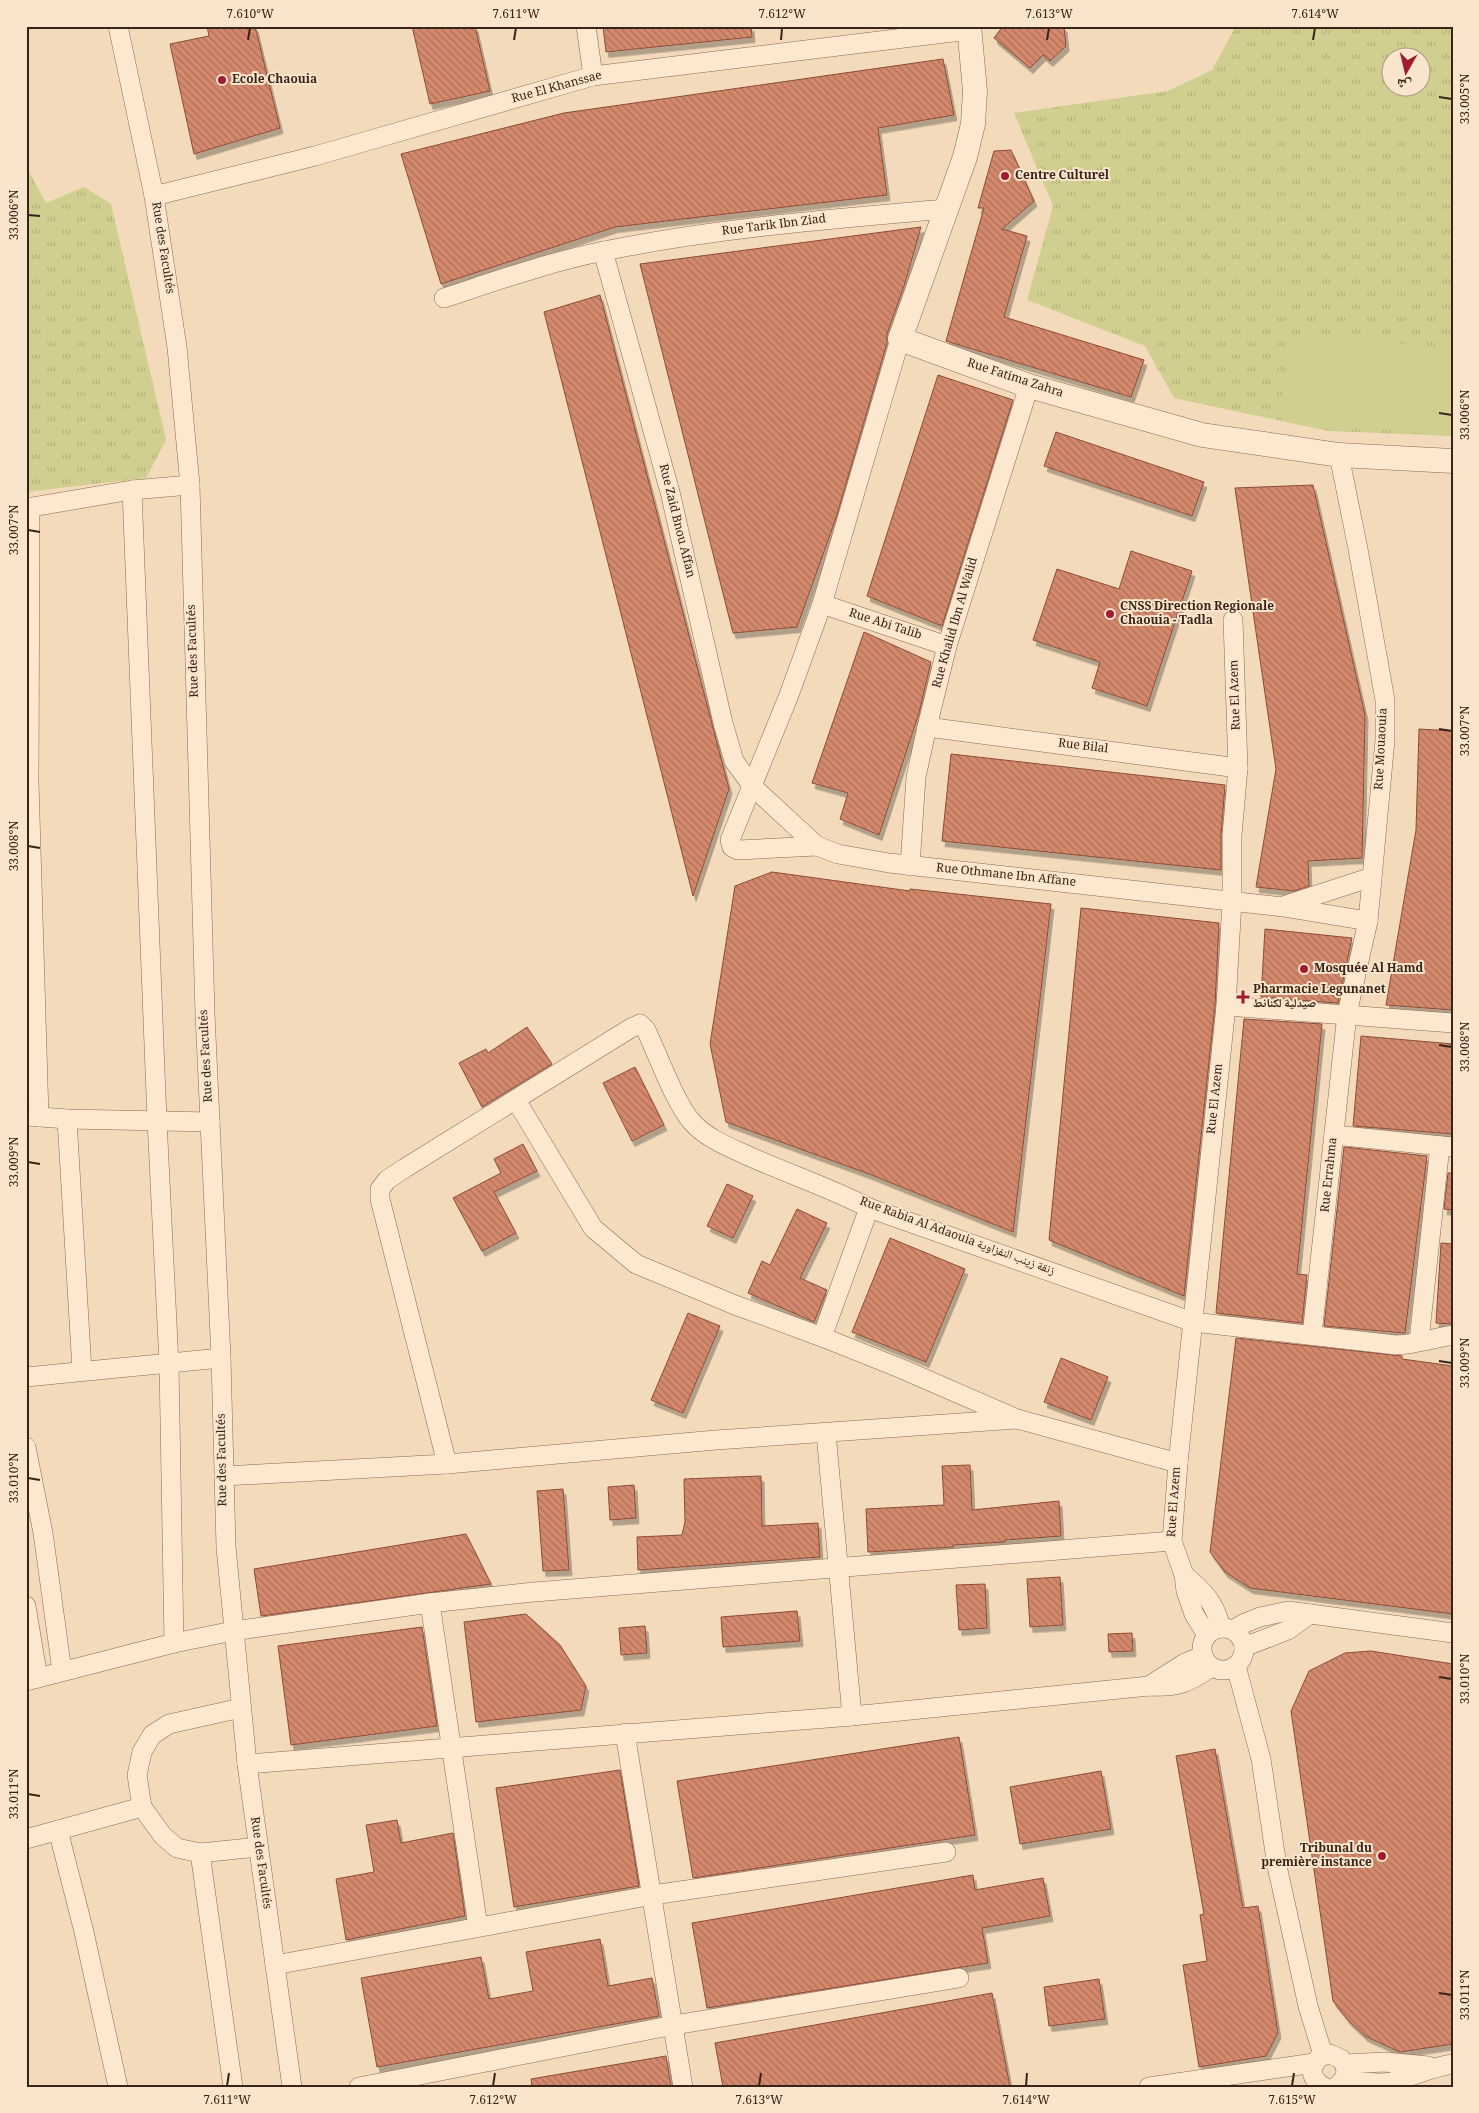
<svg xmlns="http://www.w3.org/2000/svg" width="1479" height="2113" font-family="Georgia,'Noto Naskh Arabic',serif">
<style>
.park{fill:url(#park-tufts);fill-rule:evenodd}
.garden{fill:#d1cf8f}
.building{fill:url(#building-back-hatch);stroke:#8d4c37;filter:url(#shadow)}
.lines{fill:none;stroke-linecap:round;stroke-linejoin:round}
.minor-casing{stroke:#8b6953;stroke-width:20}
.tertiary-casing{stroke:#8b6953;stroke-width:25}
.minor{stroke:#fce8cf;stroke-width:19}
.tertiary{stroke:#fce8cf;stroke-width:24}
.ticks{fill:none;stroke:#39241a;stroke-width:2}
.poi-dot{fill:#a01d31;stroke:#f9e5cc;stroke-width:2}
.labels{text-anchor:middle;dominant-baseline:central;stroke-width:4;stroke-linejoin:round;paint-order:stroke}
.poi-label{font-size:12px;font-weight:bold;fill:#39241a;stroke:#f9e5cc;text-anchor:start}
.street-label{font-size:12px;fill:#39241a;stroke:#f9e5cc}
.neatline{fill:none;stroke:#39241a;stroke-width:2}
.ticks-label{font-size:12px;text-anchor:middle;fill:#39241a}
</style>
<defs>
<pattern id="park-tufts" width="24" height="20" patternUnits="userSpaceOnUse" patternTransform="scale(1.25)"><rect width="24" height="20" fill="#d1cf8f"/><path d="M3 7l-1-3M5 7V3M7 7l1-3M15 17l-1-3M17 17v-4M19 17l1-3" fill="none" stroke="#b4b27b"/></pattern>
<pattern id="building-back-hatch" width="6" height="6" patternUnits="userSpaceOnUse" patternTransform="scale(1.25)"><rect width="6" height="6" fill="#d4896d"/><path d="M-1 5l2 2M0 0l6 6M5-1l2 2" fill="none" stroke="#ad7059"/></pattern>
<filter id="shadow"><feDropShadow dx="3" dy="5.5" stdDeviation="0" flood-color="#0004"/></filter>
</defs>
<rect width="100%" height="100%" fill="#f2dabb"/>
<g class="park">
<path d="M1236 26H1453V436L1328 431 1174 398 1145 346 1027 300 1053 206 1014 113 1168 91 1212 70ZM1392 58H1422V88H1392Z"/>
<polygon points="26,166 46,203 84,187 111,204 166,440 146,478 26,492"/>
</g>
<polygon class="garden" points="1289,335 1453,348 1453,436 1281,421"/>
<g class="building">
<polygon points="207,26 255,26 280,128 194,154 170,44 209,36"/>
<polygon points="412,26 475,26 490,91 430,104"/>
<polygon points="603,26 751,26 752,37 606,52"/>
<polygon points="1003,26 1064,26 1066,46 1050,61 1043,55 1030,68 994,38"/>
<polygon points="943,59 954,115 878,128 887,195 615,227 441,284 401,154 564,113"/>
<polygon points="1011,150 1034,201 1002,229 1027,236 1004,317 1144,360 1131,397 946,341 984,208 978,208 994,151"/>
<polygon points="921,227 905,283 887,334 887,343 836,518 797,627 733,633 640,264"/>
<polygon points="600,295 729,789 693,896 544,312"/>
<polygon points="938,375 1013,400 942,626 867,596"/>
<polygon points="1056,432 1204,482 1192,516 1044,466"/>
<polygon points="1313,485 1365,715 1362,858 1308,861 1309,886 1294,891 1256,887 1276,769 1235,488"/>
<polygon points="1131,551 1192,571 1147,706 1092,688 1100,662 1033,640 1057,569 1119,589"/>
<polygon points="864,632 931,662 919,713 879,835 840,819 848,793 812,783"/>
<polygon points="1419,729 1453,731 1453,1010 1386,1005 1416,830"/>
<polygon points="951,754 1225,785 1221,834 1221,870 942,841"/>
<polygon points="772,872 910,891 910,889 1051,904 1013,1232 869,1174 726,1122 710,1044 735,886"/>
<polygon points="1081,908 1219,923 1215,1005 1184,1296 1049,1240"/>
<polygon points="1265,929 1352,938 1338,1003 1261,997"/>
<polygon points="1244,1019 1322,1024 1297,1274 1307,1275 1302,1323 1216,1313"/>
<polygon points="527,1027 552,1064 482,1107 459,1063 486,1049 488,1053"/>
<polygon points="1361,1036 1453,1044 1453,1134 1353,1126"/>
<polygon points="635,1067 664,1125 632,1141 603,1083"/>
<polygon points="523,1144 537,1171 494,1192 516,1233 482,1251 453,1198 501,1173 494,1159"/>
<polygon points="1344,1147 1427,1156 1405,1333 1324,1326"/>
<polygon points="1448,1173 1453,1173 1453,1210 1444,1209"/>
<polygon points="727,1184 753,1196 733,1238 707,1226"/>
<polygon points="797,1209 827,1223 800,1278 827,1290 814,1322 748,1293 762,1261 770,1265"/>
<polygon points="890,1238 965,1269 926,1362 852,1332"/>
<polygon points="1441,1243 1453,1244 1453,1324 1436,1323"/>
<polygon points="688,1313 720,1326 683,1413 651,1400"/>
<polygon points="1236,1338 1402,1356 1402,1359 1453,1366 1453,1614 1250,1588 1225,1572 1210,1552"/>
<polygon points="1061,1358 1108,1377 1091,1420 1044,1402"/>
<polygon points="970,1465 972,1510 1059,1501 1061,1536 1005,1540 1005,1542 953,1545 953,1547 868,1552 866,1509 944,1505 942,1466"/>
<polygon points="761,1476 762,1526 818,1523 820,1557 638,1570 637,1537 682,1535 685,1522 684,1479"/>
<polygon points="634,1485 636,1518 610,1520 608,1487"/>
<polygon points="563,1489 569,1570 543,1571 537,1491"/>
<polygon points="466,1534 491,1584 261,1616 254,1569"/>
<polygon points="1060,1577 1063,1625 1030,1627 1027,1579"/>
<polygon points="985,1584 987,1628 959,1630 956,1585"/>
<polygon points="797,1611 800,1641 723,1647 721,1617"/>
<polygon points="526,1614 560,1645 586,1686 581,1710 476,1722 464,1622"/>
<polygon points="645,1626 647,1653 621,1655 619,1628"/>
<polygon points="422,1627 437,1726 291,1745 278,1646"/>
<polygon points="1132,1633 1133,1651 1109,1652 1108,1634"/>
<polygon points="1371,1651 1453,1664 1453,2044 1400,2052 1365,2036 1349,2021 1333,2001 1291,1711 1309,1671 1345,1653"/>
<polygon points="959,1737 975,1835 693,1878 677,1781"/>
<polygon points="1215,1749 1243,1908 1258,1906 1278,2033 1266,2056 1199,2067 1183,1965 1207,1961 1200,1915 1204,1914 1176,1756"/>
<polygon points="620,1770 639,1886 514,1907 496,1788"/>
<polygon points="1101,1771 1111,1829 1020,1844 1010,1787"/>
<polygon points="397,1820 401,1843 453,1833 465,1916 346,1940 336,1879 374,1872 366,1825"/>
<polygon points="973,1875 975,1890 1043,1878 1050,1916 982,1928 988,1963 707,2008 692,1923"/>
<polygon points="600,1939 608,1986 652,1978 659,2016 377,2067 361,1978 481,1957 489,1999 533,1991 526,1952"/>
<polygon points="1099,1979 1105,2019 1049,2026 1044,1987"/>
<polygon points="992,1993 1010,2087 723,2087 715,2043"/>
<polygon points="666,2056 671,2087 532,2087 531,2079"/>
</g>
<g class="lines">
<defs>
<g id="minor">
<polyline points="118,26 154,196 177,347 190,485 205,1014 221,1358 226,1547 247,1764 292,2087"/>
<polyline points="586,26 593,76"/>
<polyline points="154,196 315,156 593,76 969,30"/>
<polyline points="603,251 670,492 723,723 734,761 753,787 817,846 838,854 889,863 1283,907 1368,921"/>
<path d="M444 298C496 281 549 262 604 251 716 228 832 219 946 209"/>
<polyline points="132,490 157,1120 169,1364 174,1643"/>
<polyline points="30,507 29,782 39,1117"/>
<polyline points="26,508 132,490 190,485"/>
<polyline points="822,604 947,646"/>
<polyline points="927,727 1238,768"/>
<polyline points="817,846 738,850 732,847 730,840 789,695 822,604 900,339"/>
<polyline points="910,866 916,777 927,727 947,646 1029,386"/>
<polyline points="1286,905 1372,877"/>
<polyline points="1226,1006 1453,1023"/>
<polyline points="516,1100 593,1228 636,1264 735,1305 822,1337 902,1369 1017,1419 1178,1463"/>
<polyline points="27,1116 67,1119 210,1122"/>
<polyline points="67,1119 82,1371"/>
<polyline points="1334,1135 1452,1147"/>
<polyline points="1312,1335 1347,1014 1368,921 1385,740 1385,700 1358,549 1339,455"/>
<polyline points="822,1337 869,1208"/>
<polyline points="1419,1341 1440,1146"/>
<polyline points="26,1377 221,1358"/>
<polyline points="826,1433 852,1716"/>
<polyline points="26,1447 43,1533 62,1671"/>
<path d="M447 1464 380 1199V1189L387 1180 405 1168 631 1028 640 1024 646 1030C658 1055 675 1103 692 1122 705 1137 726 1146 744 1154 785 1173 829 1187 869 1208L1193 1322 1396 1345C1414 1345 1434 1338 1453 1335"/>
<polyline points="224,1476 447,1464 716,1440 1017,1419"/>
<path d="M1184 1575C1204 1591 1215 1603 1221 1628"/>
<polyline points="430,1603 534,1592 1172,1541"/>
<polyline points="26,1606 38,1678"/>
<circle cx="1223" cy="1649" r="21"/>
<polyline points="1233,1630 1245,1623 1260,1617 1288,1611 1453,1633"/>
<polyline points="1207,1635 1194,1614 1186,1591 1184,1575 1172,1541 1178,1463 1226,1006 1232,901 1232,835 1238,768 1233,620"/>
<polyline points="1244,1647 1288,1630 1310,1614"/>
<polyline points="1236,1666 1261,1759 1277,1866 1308,2006 1323,2055"/>
<polyline points="26,1681 174,1643 233,1631 430,1603 478,1927"/>
<polyline points="1149,1686 1185,1663 1202,1656"/>
<polyline points="241,1708 169,1724 152,1735 142,1752 137,1775 142,1807 163,1836 177,1848 200,1853 258,1847"/>
<polyline points="625,1733 683,2087"/>
<path d="M247 1764 852 1716 1149 1686C1176 1688 1189 1683 1211 1667"/>
<polyline points="58,1830 84,1932 118,2087"/>
<polyline points="26,1839 142,1807"/>
<polyline points="200,1853 233,2087"/>
<polyline points="275,1965 653,1895 946,1852"/>
<polyline points="1345,2064 1385,2062 1428,2066"/>
<path d="M1343 2080C1359 2081 1376 2085 1391 2082 1413 2077 1430 2067 1453 2064"/>
<polyline points="359,2087 674,2025 959,1978"/>
<polyline points="1149,2087 1314,2063"/>
<path d="M1324 2087C1316 2083 1312 2077 1312 2068L1319 2057 1330 2054 1341 2059C1349 2070 1347 2080 1335 2087"/>
</g>
<polyline id="tertiary" points="969,26 975,91 973,124 965,157 900,339 1029,386 1202,435 1339,455 1453,461"/>
</defs>
<use href="#minor" class="minor-casing"/>
<use href="#tertiary" class="tertiary-casing"/>
<use href="#minor" class="minor"/>
<use href="#tertiary" class="tertiary"/>
</g>
<path class="ticks" d="M248 40 250 28M514 40 516 28M781 40 782 28M1047 40 1049 28M1313 40 1315 28M1439 97 1452 99M28 215 40 216M1439 413 1452 415M28 530 40 532M1439 729 1452 731M28 846 40 848M1439 1045 1452 1047M28 1162 40 1164M1439 1361 1452 1363M28 1478 40 1480M1439 1677 1452 1679M28 1794 40 1796M1439 1993 1452 1995M227 2086 229 2073M493 2086 495 2073M759 2086 761 2073M1026 2086 1027 2073M1292 2086 1294 2073"/>
<g class="poi-dot">
<circle cx="222" cy="80" r="5"/>
<circle cx="1005" cy="176" r="5"/>
<circle cx="1110" cy="614" r="5"/>
<circle cx="1304" cy="969" r="5"/>
<path d="M1240.5 989.5h5v5h5v5h-5v5h-5v-5h-5v-5h5z"/>
<circle cx="1382" cy="1856" r="5"/>
</g>
<g class="labels">
<g class="poi-label">
<text x="232" y="80">Ecole Chaouia</text>
<text x="1015" y="176">Centre Culturel</text>
<text x="1120" y="607">CNSS Direction Regionale<tspan x="1120" dy="14">Chaouia - Tadla</tspan></text>
<text x="1314" y="969">Mosquée Al Hamd</text>
<text x="1253" y="990">Pharmacie Legunanet<tspan x="1253" dy="14">صيدلية لكنانط</tspan></text>
<text x="1372" y="1849" text-anchor="end">Tribunal du<tspan x="1372" dy="14">première instance</tspan></text>
</g>
<g class="street-label">
<text transform="translate(557 88) rotate(-15)">Rue El Khanssae</text>
<text transform="translate(774 226) rotate(-7)">Rue Tarik Ibn Ziad</text>
<text transform="translate(162 248) rotate(81)">Rue des Facultés</text>
<text transform="translate(1015 379) rotate(18)">Rue Fatima Zahra</text>
<text transform="translate(676 521) rotate(76)">Rue Zaid Bnou Affan</text>
<text transform="translate(956 623) rotate(-74)">Rue Khalid Ibn Al Walid</text>
<text transform="translate(885 625) rotate(18)">Rue Abi Talib</text>
<text transform="translate(194 651) rotate(-92)">Rue des Facultés</text>
<text transform="translate(1236 695) rotate(-92)">Rue El Azem</text>
<text transform="translate(1083 747) rotate(7)">Rue Bilal</text>
<text transform="translate(1382 749) rotate(-87)">Rue Mouaouia</text>
<text transform="translate(1006 876) rotate(6)">Rue Othmane Ibn Affane</text>
<text transform="translate(207 1056) rotate(-93)">Rue des Facultés</text>
<text transform="translate(1216 1099) rotate(-84)">Rue El Azem</text>
<text transform="translate(1330 1175) rotate(-84)">Rue Errahma</text>
<text transform="translate(957 1237) rotate(20)">Rue Rabia Al Adaouia زنقة زينب النفزاوية</text>
<text transform="translate(223 1460) rotate(-91)">Rue des Facultés</text>
<text transform="translate(1175 1502) rotate(-86)">Rue El Azem</text>
<text transform="translate(260 1863) rotate(82)">Rue des Facultés</text>
</g>
</g>
<rect width="1479" height="2113" fill="none" stroke="#f9e5cc" stroke-width="55"/>
<g transform="translate(1406 72) rotate(188)"><circle r="24" fill="#f9e5cc" stroke="#ac9885"/>
<path d="M0-4L9 19L0 12L-9 19Z" fill="#a01d31"/>
<text y="-8" font-size="14" font-weight="bold" text-anchor="middle" fill="#39241a">ش</text>
</g>
<rect x="28" y="28" width="1424" height="2058" class="neatline"/>
<g class="ticks-label">
<text x="250" y="18">7.610°W</text>
<text x="516" y="18">7.611°W</text>
<text x="782" y="18">7.612°W</text>
<text x="1049" y="18">7.613°W</text>
<text x="1315" y="18">7.614°W</text>
<text transform="translate(1465 99) rotate(-90)" y="4">33.005°N</text>
<text transform="translate(14 215) rotate(-90)" y="4">33.006°N</text>
<text transform="translate(1465 415) rotate(-90)" y="4">33.006°N</text>
<text transform="translate(14 530) rotate(-90)" y="4">33.007°N</text>
<text transform="translate(1465 731) rotate(-90)" y="4">33.007°N</text>
<text transform="translate(14 846) rotate(-90)" y="4">33.008°N</text>
<text transform="translate(1465 1047) rotate(-90)" y="4">33.008°N</text>
<text transform="translate(14 1162) rotate(-90)" y="4">33.009°N</text>
<text transform="translate(1465 1363) rotate(-90)" y="4">33.009°N</text>
<text transform="translate(14 1478) rotate(-90)" y="4">33.010°N</text>
<text transform="translate(1465 1679) rotate(-90)" y="4">33.010°N</text>
<text transform="translate(14 1794) rotate(-90)" y="4">33.011°N</text>
<text transform="translate(1465 1995) rotate(-90)" y="4">33.011°N</text>
<text x="227" y="2104">7.611°W</text>
<text x="493" y="2104">7.612°W</text>
<text x="759" y="2104">7.613°W</text>
<text x="1026" y="2104">7.614°W</text>
<text x="1292" y="2104">7.615°W</text>
</g>
</svg>
